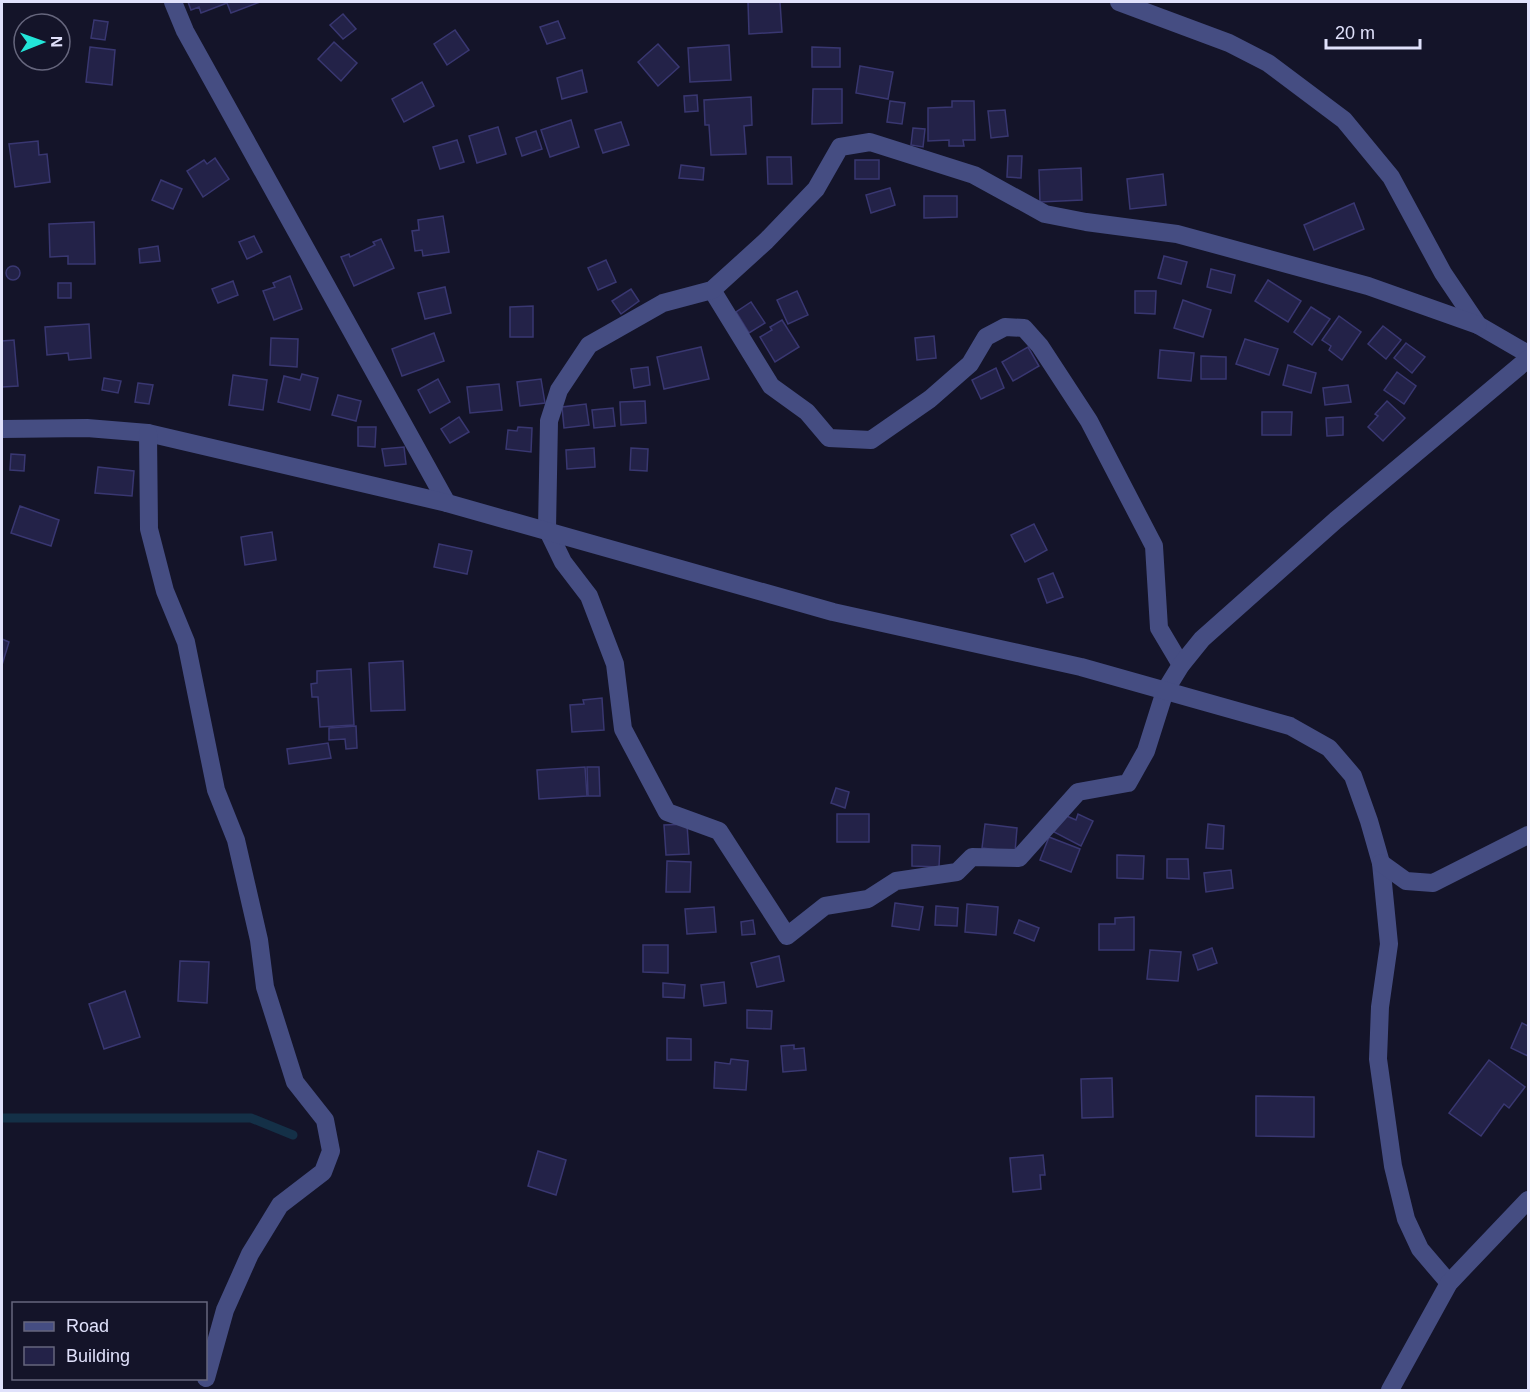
<svg xmlns="http://www.w3.org/2000/svg" width="1530" height="1392" font-family="Arial,sans-serif">
<style>
.lines{fill:none;stroke-linecap:round;stroke-linejoin:round}
.stream{stroke:#143047;stroke-width:9}
.building{fill:#232248;stroke:#393771;stroke-width:1.5}
.minor{stroke:#454d82;stroke-width:18}
</style>
<rect width="100%" height="100%" fill="#141429"/>
<g class="lines">
<polyline class="stream" points="2,1118 251,1118 293,1135"/>
</g>
<g class="building">
<polygon points="188,2 260,2 231,13 227,3 201,13 199,7 191,10"/>
<polygon points="748,2 780,2 782,32 749,34"/>
<polygon points="343,14 356,29 343,39 330,25"/>
<polygon points="94,20 108,22 105,40 91,38"/>
<polygon points="558,21 565,38 547,44 540,27"/>
<polygon points="455,30 469,50 447,65 434,44"/>
<polygon points="334,42 357,63 341,81 318,59"/>
<polygon points="658,44 679,67 658,86 638,62"/>
<polygon points="729,45 731,80 690,82 688,48"/>
<polygon points="90,47 115,50 112,85 86,82"/>
<polygon points="812,47 840,48 840,67 812,67"/>
<polygon points="860,66 893,72 888,99 856,93"/>
<polygon points="582,70 587,92 562,99 557,78"/>
<polygon points="422,82 434,106 404,122 392,99"/>
<polygon points="813,89 842,89 842,123 812,124"/>
<polygon points="697,95 698,111 685,112 684,96"/>
<polygon points="751,97 752,125 744,126 746,154 711,155 709,125 705,125 704,100"/>
<polygon points="890,101 905,103 902,124 887,122"/>
<polygon points="952,101 974,101 975,140 963,140 964,146 949,146 949,140 928,141 928,108 952,107"/>
<polygon points="1005,110 1008,136 991,138 988,111"/>
<polygon points="571,120 579,147 550,157 541,130"/>
<polygon points="621,122 629,145 603,153 595,130"/>
<polygon points="498,127 506,154 477,163 469,136"/>
<polygon points="913,128 925,129 923,147 911,145"/>
<polygon points="536,131 542,149 522,156 516,138"/>
<polygon points="457,140 464,162 440,169 433,147"/>
<polygon points="38,141 39,155 47,154 50,182 15,187 9,144"/>
<polygon points="1008,156 1022,156 1021,178 1007,177"/>
<polygon points="767,157 791,157 792,184 768,184"/>
<polygon points="215,158 229,179 203,197 187,171 204,160 207,164"/>
<rect x="855" y="160" width="24" height="19"/>
<polygon points="681,165 704,168 703,180 679,178"/>
<polygon points="1081,168 1082,200 1040,202 1039,170"/>
<polygon points="1163,174 1166,205 1130,209 1127,179"/>
<polygon points="161,180 182,189 173,209 152,200"/>
<polygon points="890,188 895,205 871,213 866,195"/>
<polygon points="924,196 957,196 957,217 924,218"/>
<polygon points="1354,203 1364,229 1314,250 1304,225"/>
<polygon points="443,216 449,252 423,256 422,250 415,251 412,231 419,230 418,220"/>
<polygon points="94,222 95,264 68,264 68,256 50,257 49,224"/>
<polygon points="254,236 262,252 247,259 239,242"/>
<polygon points="381,239 394,268 354,286 341,257 349,254 350,257 375,245 373,242"/>
<polygon points="158,246 160,261 140,263 139,249"/>
<polygon points="1164,256 1187,262 1181,284 1158,278"/>
<polygon points="606,260 616,282 598,290 588,268"/>
<circle cx="13" cy="273" r="7"/>
<polygon points="1211,269 1235,275 1231,293 1207,287"/>
<polygon points="290,276 302,309 274,320 263,291 275,287 273,283"/>
<polygon points="1268,280 1301,301 1288,322 1255,301"/>
<polygon points="233,281 238,295 218,303 212,289"/>
<rect x="58" y="283" width="13" height="15"/>
<polygon points="445,287 451,313 425,319 418,293"/>
<polygon points="631,289 639,301 621,314 612,301"/>
<polygon points="797,291 808,315 788,324 777,300"/>
<polygon points="1135,291 1156,291 1155,314 1135,313"/>
<polygon points="1183,300 1211,310 1203,337 1174,328"/>
<polygon points="751,302 765,323 749,333 736,312"/>
<polygon points="533,306 533,337 510,337 510,307"/>
<polygon points="1311,307 1330,319 1312,345 1294,332"/>
<polygon points="1339,316 1361,332 1342,360 1329,350 1331,346 1322,340"/>
<polygon points="782,320 799,347 775,362 760,337 772,330 770,327"/>
<polygon points="89,324 91,358 69,360 68,353 47,355 45,327"/>
<polygon points="1383,326 1401,340 1386,359 1368,344"/>
<polygon points="434,333 444,361 402,376 392,349"/>
<polygon points="934,336 936,358 917,360 915,338"/>
<polygon points="271,338 298,339 297,367 270,365"/>
<polygon points="1245,339 1278,349 1269,375 1236,364"/>
<polygon points="14,340 18,386 2,387 2,341"/>
<polygon points="1406,343 1425,357 1412,373 1394,358"/>
<polygon points="701,347 709,379 664,389 657,357"/>
<polygon points="1028,347 1039,366 1013,381 1002,362"/>
<polygon points="1160,350 1194,353 1191,381 1158,378"/>
<polygon points="1201,356 1226,357 1226,379 1201,379"/>
<polygon points="1288,365 1316,373 1311,393 1283,385"/>
<polygon points="648,367 650,385 634,388 631,369"/>
<polygon points="996,368 1004,388 981,399 972,380"/>
<polygon points="1397,372 1416,386 1404,404 1384,390"/>
<polygon points="302,374 318,378 310,410 278,402 284,376 300,380"/>
<polygon points="233,375 267,380 263,410 229,405"/>
<polygon points="104,378 121,381 118,393 102,390"/>
<polygon points="438,379 450,402 430,413 418,390"/>
<polygon points="541,379 545,403 520,406 517,382"/>
<polygon points="138,383 153,385 149,404 135,402"/>
<polygon points="499,384 502,410 470,413 467,387"/>
<polygon points="1348,385 1351,402 1325,405 1323,388"/>
<polygon points="338,395 361,401 356,421 332,415"/>
<polygon points="645,401 646,423 621,425 620,402"/>
<polygon points="1387,401 1405,418 1383,441 1368,427 1378,416 1375,414"/>
<polygon points="586,404 589,425 564,428 562,407"/>
<polygon points="613,408 615,426 594,428 592,410"/>
<polygon points="1262,412 1292,412 1291,435 1262,435"/>
<polygon points="459,417 469,432 450,443 441,429"/>
<polygon points="1343,417 1343,435 1327,436 1326,418"/>
<polygon points="358,427 376,427 375,447 358,446"/>
<polygon points="518,427 532,428 531,452 506,449 508,430 517,431"/>
<polygon points="404,447 406,464 385,466 382,449"/>
<polygon points="594,448 595,467 567,469 566,450"/>
<polygon points="631,448 648,449 647,471 630,470"/>
<polygon points="11,454 25,455 24,471 10,470"/>
<polygon points="98,467 134,471 132,496 95,493"/>
<polygon points="20,506 59,520 51,546 11,533"/>
<polygon points="1034,524 1047,550 1025,562 1011,535"/>
<polygon points="272,532 276,560 245,565 241,537"/>
<polygon points="439,544 472,551 467,574 434,567"/>
<polygon points="1053,573 1063,597 1047,603 1038,579"/>
<polygon points="2,639 9,642 2,665"/>
<polygon points="403,661 405,710 371,711 369,663"/>
<polygon points="351,669 354,725 320,727 318,697 312,697 311,684 317,683 317,671"/>
<polygon points="602,698 604,730 572,732 570,705 584,704 583,700"/>
<polygon points="356,726 357,748 346,749 345,739 329,740 329,728"/>
<polygon points="328,743 331,758 289,764 287,749"/>
<polygon points="585,767 587,796 539,799 537,770"/>
<polygon points="587,767 599,767 600,796 588,796"/>
<polygon points="836,788 849,792 845,808 831,803"/>
<rect x="837" y="814" width="32" height="28"/>
<polygon points="1062,814 1076,820 1078,814 1093,821 1081,846 1054,832"/>
<polygon points="687,824 689,854 666,855 664,825"/>
<polygon points="985,824 1017,828 1015,852 982,848"/>
<polygon points="1208,824 1224,826 1223,849 1206,848"/>
<polygon points="1049,837 1080,849 1071,872 1040,860"/>
<polygon points="912,845 940,846 939,867 912,866"/>
<polygon points="1117,855 1144,856 1143,879 1117,878"/>
<polygon points="1167,859 1188,859 1189,879 1167,878"/>
<polygon points="667,861 691,862 690,892 666,892"/>
<polygon points="1231,870 1233,888 1206,892 1204,873"/>
<polygon points="895,903 923,907 919,930 892,926"/>
<polygon points="967,904 998,907 996,935 965,932"/>
<polygon points="936,906 958,908 957,926 935,925"/>
<polygon points="714,907 716,932 687,934 685,909"/>
<polygon points="1134,917 1134,950 1099,950 1099,924 1115,924 1115,918"/>
<polygon points="753,920 755,934 742,935 741,922"/>
<polygon points="1019,920 1039,928 1034,941 1014,933"/>
<polygon points="643,945 668,945 668,973 643,972"/>
<polygon points="1212,948 1217,963 1198,970 1193,955"/>
<polygon points="1150,950 1181,952 1178,981 1147,979"/>
<polygon points="779,956 784,981 757,987 751,963"/>
<polygon points="180,961 209,962 207,1003 178,1001"/>
<polygon points="724,982 726,1003 704,1006 701,985"/>
<polygon points="663,983 685,985 684,998 663,997"/>
<polygon points="125,991 140,1037 104,1049 89,1004"/>
<polygon points="747,1010 772,1011 771,1029 747,1028"/>
<polygon points="1522,1023 1528,1026 1528,1056 1511,1048"/>
<polygon points="667,1038 691,1039 691,1060 667,1060"/>
<polygon points="794,1045 794,1049 804,1048 806,1070 783,1072 781,1046"/>
<polygon points="731,1059 748,1061 746,1090 714,1088 715,1062 730,1064"/>
<polygon points="1489,1060 1525,1087 1509,1108 1504,1104 1481,1136 1449,1113"/>
<polygon points="1112,1078 1113,1117 1082,1118 1081,1079"/>
<polygon points="1256,1096 1314,1097 1314,1137 1256,1136"/>
<polygon points="538,1151 566,1160 556,1195 528,1186"/>
<polygon points="1043,1155 1045,1175 1040,1175 1041,1189 1013,1192 1010,1158"/>
</g>
<g class="lines">
<g class="minor">
<polyline points="173,2 185,31 447,503"/>
<polyline points="1119,2 1229,43 1268,63 1344,120 1391,177 1443,273 1478,325 1528,354"/>
<polyline points="712,290 771,386 807,412 829,438 871,440 930,399 970,364 986,337 1005,327 1024,328 1040,346 1089,421 1154,546 1159,628 1181,665"/>
<polyline points="1478,325 1368,286 1177,234 1086,222 1045,214 974,175 870,142 840,147 816,189 766,241 712,290 663,303 589,345 559,390 549,421 547,529 563,562 589,596 615,664 623,729 667,812 719,831 787,936 825,906 868,899 896,881 957,872 972,857 1019,858 1078,792 1128,783 1146,751 1165,691 1181,665 1202,639 1336,520 1528,359"/>
<polyline points="2,429 87,428 148,433 447,503 833,612 1081,667 1290,726 1329,748 1353,776 1369,821 1381,863 1389,944 1380,1007 1378,1059 1393,1166 1406,1219 1420,1249 1449,1283"/>
<polyline points="148,433 149,529 165,591 186,642 216,790 236,840 259,940 265,987 295,1082 325,1120 331,1151 323,1172 280,1205 250,1254 225,1310 206,1378"/>
<polyline points="1381,863 1406,881 1433,883 1528,835"/>
<polyline points="1390,1390 1449,1283 1528,1200"/>
</g>
</g>
<rect width="1530" height="1392" fill="none" stroke="#e0e1fb" stroke-width="6"/>
<rect x="12" y="1302" width="195" height="78" fill="#141429" stroke="#66667d" stroke-width="1.5"/>
<rect x="24" y="1322" width="30" height="9" fill="#454d82" stroke="#66667d" stroke-width="1.5"/>
<text x="66" y="1332" font-size="18" fill="#e0e1fb">Road</text>
<rect x="24" y="1347" width="30" height="18" fill="#232248" stroke="#66667d" stroke-width="1.5"/>
<text x="66" y="1362" font-size="18" fill="#e0e1fb">Building</text>
<g transform="translate(42 42) rotate(89)"><circle r="28" fill="#141429" stroke="#66667d" stroke-width="1.5"/>
<path d="M0-4.5L10 22L0 15L-10 22Z" fill="#22e5d8"/>
<text y="-9" font-size="16" font-weight="bold" text-anchor="middle" fill="#e0e1fb">N</text>
</g>
<path d="M1326 39v9h94v-9" fill="none" stroke="#e0e1fb" stroke-width="3"/>
<text x="1335" y="39" font-size="18" fill="#e0e1fb" stroke="#141429" stroke-width="4.5" paint-order="stroke">20 m</text>
</svg>
